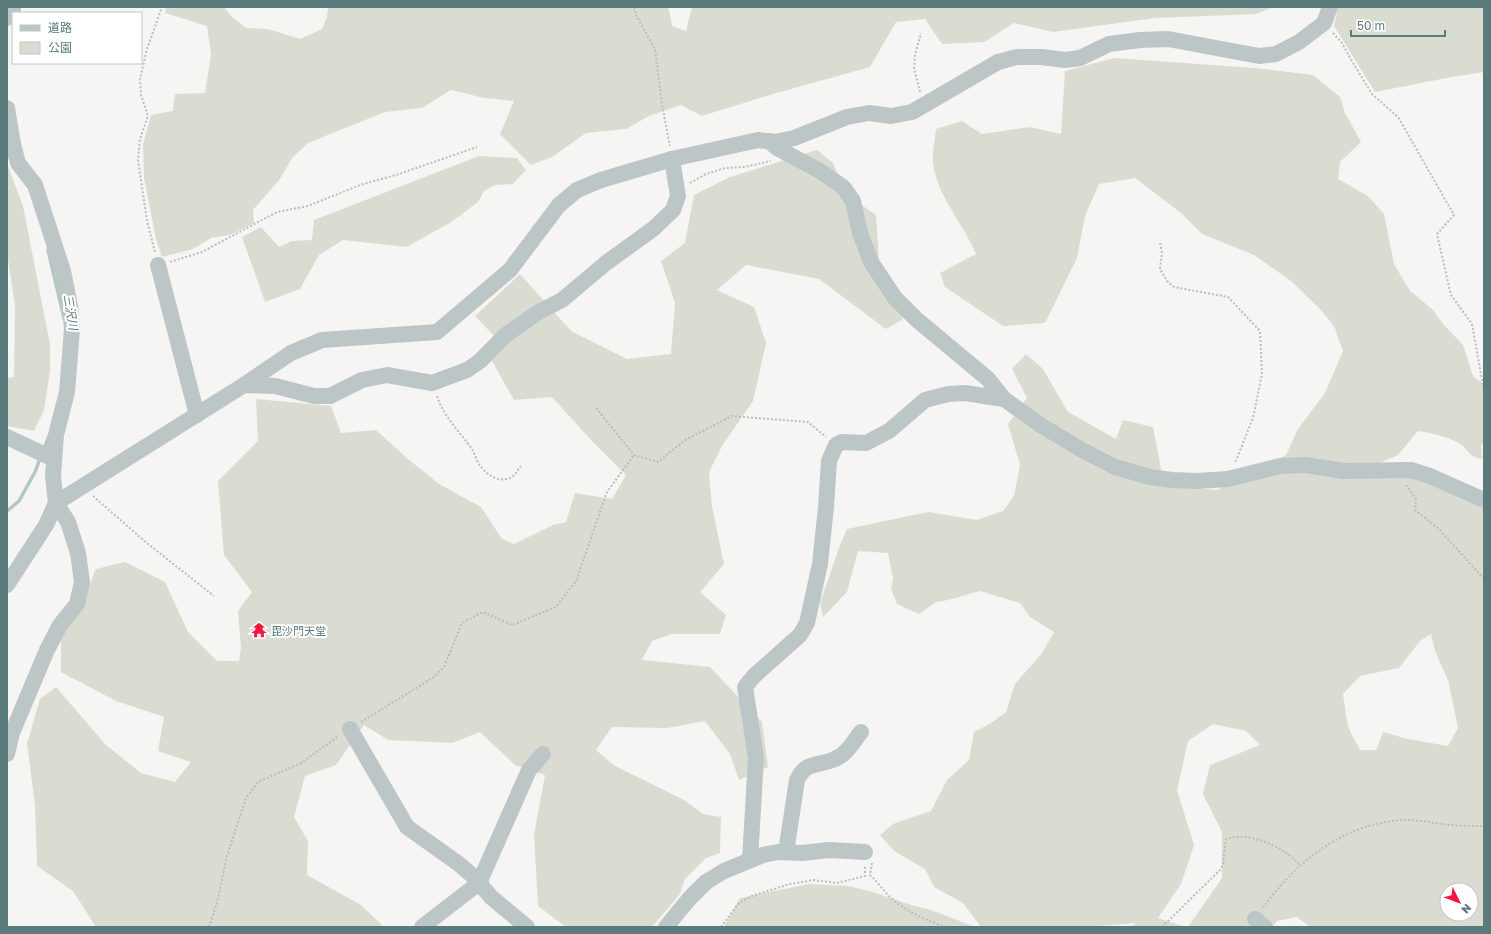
<svg xmlns="http://www.w3.org/2000/svg" width="1491" height="934" font-family="'Golos Text','Noto Sans JP',sans-serif">
<style>
.green{fill:#dadcd1;fill-rule:evenodd}
.lines{fill:none;stroke-linecap:round;stroke-linejoin:round}
.stream{stroke:#b3c8c5;stroke-width:3.5}
.path{stroke:#b7bebe;stroke-width:2;stroke-dasharray:2 2;stroke-linecap:butt}
.minor{stroke:#bcc6c6;stroke-width:16}
.labels{text-anchor:middle;dominant-baseline:central;stroke-width:4;stroke-linejoin:round;paint-order:stroke}
.poi-label{font-size:11px;fill:#5a7b7b;stroke:#fff;text-anchor:start}
.water-label{font-size:12px;font-style:italic;fill:#597c77;stroke:#fff}
</style>
<rect width="100%" height="100%" fill="#f7f5f3"/>
<g class="green">
<polygon points="166,7 224,7 231,16 246,28 268,29 300,39 322,29 327,17 328,7 665,7 669,9 672,26 686,31 692,7 1273,7 1256,14 1155,18 1053,32 1014,23 984,42 942,44 925,19 896,22 870,67 773,94 702,116 681,105 649,116 626,129 586,133 552,157 531,165 500,134 514,101 484,98 451,90 422,108 385,112 308,143 292,158 280,179 253,210 254,223 230,235 211,238 193,249 162,257 156,239 144,178 143,144 151,115 173,111 175,94 205,93 211,54 207,26 165,13"/>
<polygon points="1338,7 1484,7 1484,72 1452,77 1375,92 1334,26"/>
<path d="M1114 58 1255 68 1313 75 1340 97 1345 113 1361 142 1340 162 1338 179 1368 196 1384 214 1394 264 1410 291 1432 309 1444 325 1463 345 1473 376 1484 384V442L1481 445 1482 459C1467 457 1468 447 1457 442 1445 436 1431 433 1418 431L1398 455 1380 463 1426 478 1484 504V927H1310L1297 917 1277 921 1272 927H1188L1222 878V832L1203 794 1210 765 1260 745 1246 731 1213 724 1188 741 1177 790 1194 845 1181 884 1158 918 1185 927H1130L1137 923 1087 927H981L963 903 934 887 925 869 894 851 880 835 893 824 931 811 947 780 969 760 974 732 991 723 1006 712 1015 684 1042 653 1054 632 1030 617 1020 603 980 591 948 600 936 602 919 614 897 604 891 589 893 578 888 553 858 551 847 592 823 617 820 603 840 545 847 529 928 512 977 520 1003 511 1014 496 1020 465 1008 424 1027 398 1012 369 1026 354 1043 369 1068 412 1116 439 1123 420 1153 427 1164 485 1217 490 1286 455 1298 429 1325 393 1343 351 1334 326 1321 310 1291 281 1254 255 1202 234 1181 213 1135 178 1099 184 1085 216 1077 258 1045 323 1003 326 945 287 940 273 976 254C963 223 937 196 933 163 932 152 935 140 936 129L962 121 982 134 1030 127 1061 134 1065 71ZM1431 634 1435 651 1448 680 1458 728 1448 746 1408 739 1383 732 1376 750H1360L1348 727 1343 694 1360 676 1399 668 1420 641ZM1447 890H1471V914H1447Z"/>
<polygon points="817,150 833,163 846,194 876,215 879,261 903,319 886,329 819,279 746,265 717,290 754,307 766,343 753,401 722,446 709,472 712,506 724,564 700,592 726,615 720,634 672,634 652,641 642,660 710,667 762,722 768,767 739,780 730,754 705,721 667,728 612,727 596,750 615,766 684,800 703,814 721,817 720,853 706,858 685,879 680,894 652,927 566,927 538,906 534,835 545,775 515,765 480,732 452,743 388,740 364,725 336,765 305,776 294,817 308,841 307,875 361,905 384,927 96,927 73,891 37,866 35,805 27,744 40,699 56,687 106,745 141,773 175,782 191,762 158,751 164,717 116,701 61,672 61,637 82,604 96,569 125,562 165,582 188,632 217,661 239,661 241,647 238,611 252,592 224,555 218,481 258,441 256,399 331,406 341,433 376,430 408,459 439,484 481,507 502,539 514,544 553,525 566,522 575,493 612,499 626,475 590,439 552,397 514,400 492,361 494,336 475,316 520,274 571,331 627,359 671,354 675,303 661,261 685,243 694,195 730,177"/>
<polygon points="479,156 517,158 526,170 512,185 509,184 495,185 484,191 478,202 450,223 406,247 343,240 319,255 300,289 265,302 242,237 261,227 279,247 292,241 312,240 314,220"/>
<polygon points="7,164 23,206 50,344 50,371 44,410 34,431 7,426 7,378 14,377 15,306 7,253"/>
<polygon points="809,884 848,886 873,892 911,905 931,910 973,926 979,927 724,927 740,898"/>
</g>
<g class="lines">
<g class="stream">
<polyline points="48,250 64,318"/>
<polyline points="44,449 49,436"/>
<polyline points="7,511 19,501 35,472 41,456"/>
</g>
<g class="path">
<polyline points="634,7 636,15 655,49 662,105 670,146"/>
<polyline points="1333,33 1342,43 1350,58 1372,94 1398,117 1454,215 1437,234 1451,295 1472,324 1484,391"/>
<polyline points="920,92 914,68 915,55 921,33"/>
<polyline points="690,183 706,174 725,168 744,167 771,161"/>
<polyline points="1160,243 1162,253 1160,269 1167,281 1174,287 1228,297 1260,331 1262,374 1253,418 1235,463"/>
<polyline points="155,252 147,221 138,160 140,139 148,116 141,95 140,79 147,49 162,7"/>
<polyline points="170,262 202,252 277,212 308,206 360,185 399,174 477,147"/>
<path d="M437 396C443 415 457 429 469 445 474 450 475 458 479 464 486 475 501 485 513 476 516 474 518 469 521 466"/>
<polyline points="596,408 634,455 658,462 685,440 732,416 808,422 826,437"/>
<polyline points="1406,485 1416,499 1415,510 1439,529 1484,579"/>
<polyline points="93,496 148,544 214,596"/>
<polyline points="361,722 434,677 444,667 462,623 483,612 512,625 556,607 576,581 607,492 634,455"/>
<path d="M872 863 870 875C877 881 882 889 889 896 905 911 925 920 946 927"/>
<path d="M1263 908C1296 861 1346 822 1405 820 1418 820 1429 822 1442 824 1455 826 1470 826 1484 826"/>
<polyline points="209,927 217,903 227,856 246,798 258,782 301,763 339,736"/>
<polyline points="721,927 739,903 752,896 790,884 814,880 837,883 865,876 865,866"/>
<path d="M1162 927 1221 869C1225 859 1224 849 1226 839 1244 833 1268 841 1283 851 1289 854 1295 860 1300 865"/>
</g>
<g class="minor">
<polyline points="7,18 13,10 13,7"/>
<polyline points="7,108 13,144 18,163 35,185 63,271 70,306 72,329 67,392 56,435 53,476 56,503 68,522 78,553 82,582 77,604 60,625 47,650 12,733 7,754"/>
<polyline points="769,141 777,148 820,171 843,187 853,201 860,233 871,262 895,298 916,319 988,379 1004,399 1042,426 1082,450 1115,467 1150,477 1172,480 1197,481 1228,479 1280,466 1306,465 1343,471 1411,470 1430,476 1484,500"/>
<polyline points="158,265 197,415"/>
<polyline points="244,385 275,386 314,396 330,396 362,380 387,375 432,383 467,370 480,361 507,334 537,313 562,300 606,263 653,229 673,210 678,196 672,159"/>
<polyline points="7,437 54,459"/>
<polyline points="7,585 46,525 56,503 244,385 291,353 322,340 437,332 510,270 559,205 577,190 601,180 672,159 758,140 774,142 794,138 847,117 869,113 891,116 912,112 998,62 1017,57 1041,57 1065,60 1080,58 1109,44 1140,40 1168,39 1259,56 1276,54 1299,42 1324,23 1330,7"/>
<polyline points="350,729 407,827 459,864 474,877 491,897 527,927"/>
<path d="M786 852 797 780C807 760 817 767 835 759 847 754 853 742 861 732"/>
<polyline points="750,860 756,758 745,687 754,676 800,635 807,623 820,564 826,507 829,461 836,445 842,442 866,443 889,431 925,400 948,394 965,393 1004,399"/>
<polyline points="1255,919 1265,927"/>
<polyline points="422,927 479,883 529,770 543,754"/>
<polyline points="666,927 689,899 706,882 724,871 763,855 778,852 802,853 829,850 865,852"/>
</g>
</g>
<defs>
<symbol id="temple-bare" viewBox="-9 -9 18 18"><path d="M0-6L5-2H3V0L6.5 2.5H4V6H1.5V3h-3V6H-4V2.5H-6.5L-3 0V-2H-5Z" fill="#f51541" stroke="#fff" stroke-width="2.5" paint-order="stroke"/></symbol>
</defs>
<g fill-rule="evenodd">
<use href="#temple-bare" x="248" y="619" width="22" height="22"/>
</g>
<g class="labels">
<g class="poi-label">
<text x="271" y="630">毘沙門天堂</text>
</g>
<g class="water-label">
<text transform="translate(71 312) rotate(81)">三沢川</text>
</g>
</g>
<rect width="1491" height="934" fill="none" stroke="#5a7b7b" stroke-width="16"/>
<rect x="12" y="12" width="130" height="52" fill="#ffffff" stroke="#bdcaca"/>
<rect x="20" y="25" width="20" height="6" fill="#bcc6c6" stroke="#bdcaca"/>
<text x="48" y="32" font-size="12" fill="#5a7b7b">道路</text>
<rect x="20" y="42" width="20" height="12" fill="#dadcd1" stroke="#bdcaca"/>
<text x="48" y="52" font-size="12" fill="#5a7b7b">公園</text>
<g transform="translate(1459 902) rotate(132)"><circle r="19" fill="#ffffff" stroke="#bdcaca"/>
<path d="M0-3L7 15L0 10L-7 15Z" fill="#f51541"/>
<text y="-6" font-size="11" font-weight="bold" text-anchor="middle" fill="#5a7b7b">N</text>
</g>
<path d="M1351 30v6h94v-6" fill="none" stroke="#5a7b7b" stroke-width="2"/>
<text x="1357" y="30" font-size="12" fill="#5a7b7b" stroke="#ffffff" stroke-width="3" paint-order="stroke">50 m</text>
</svg>
